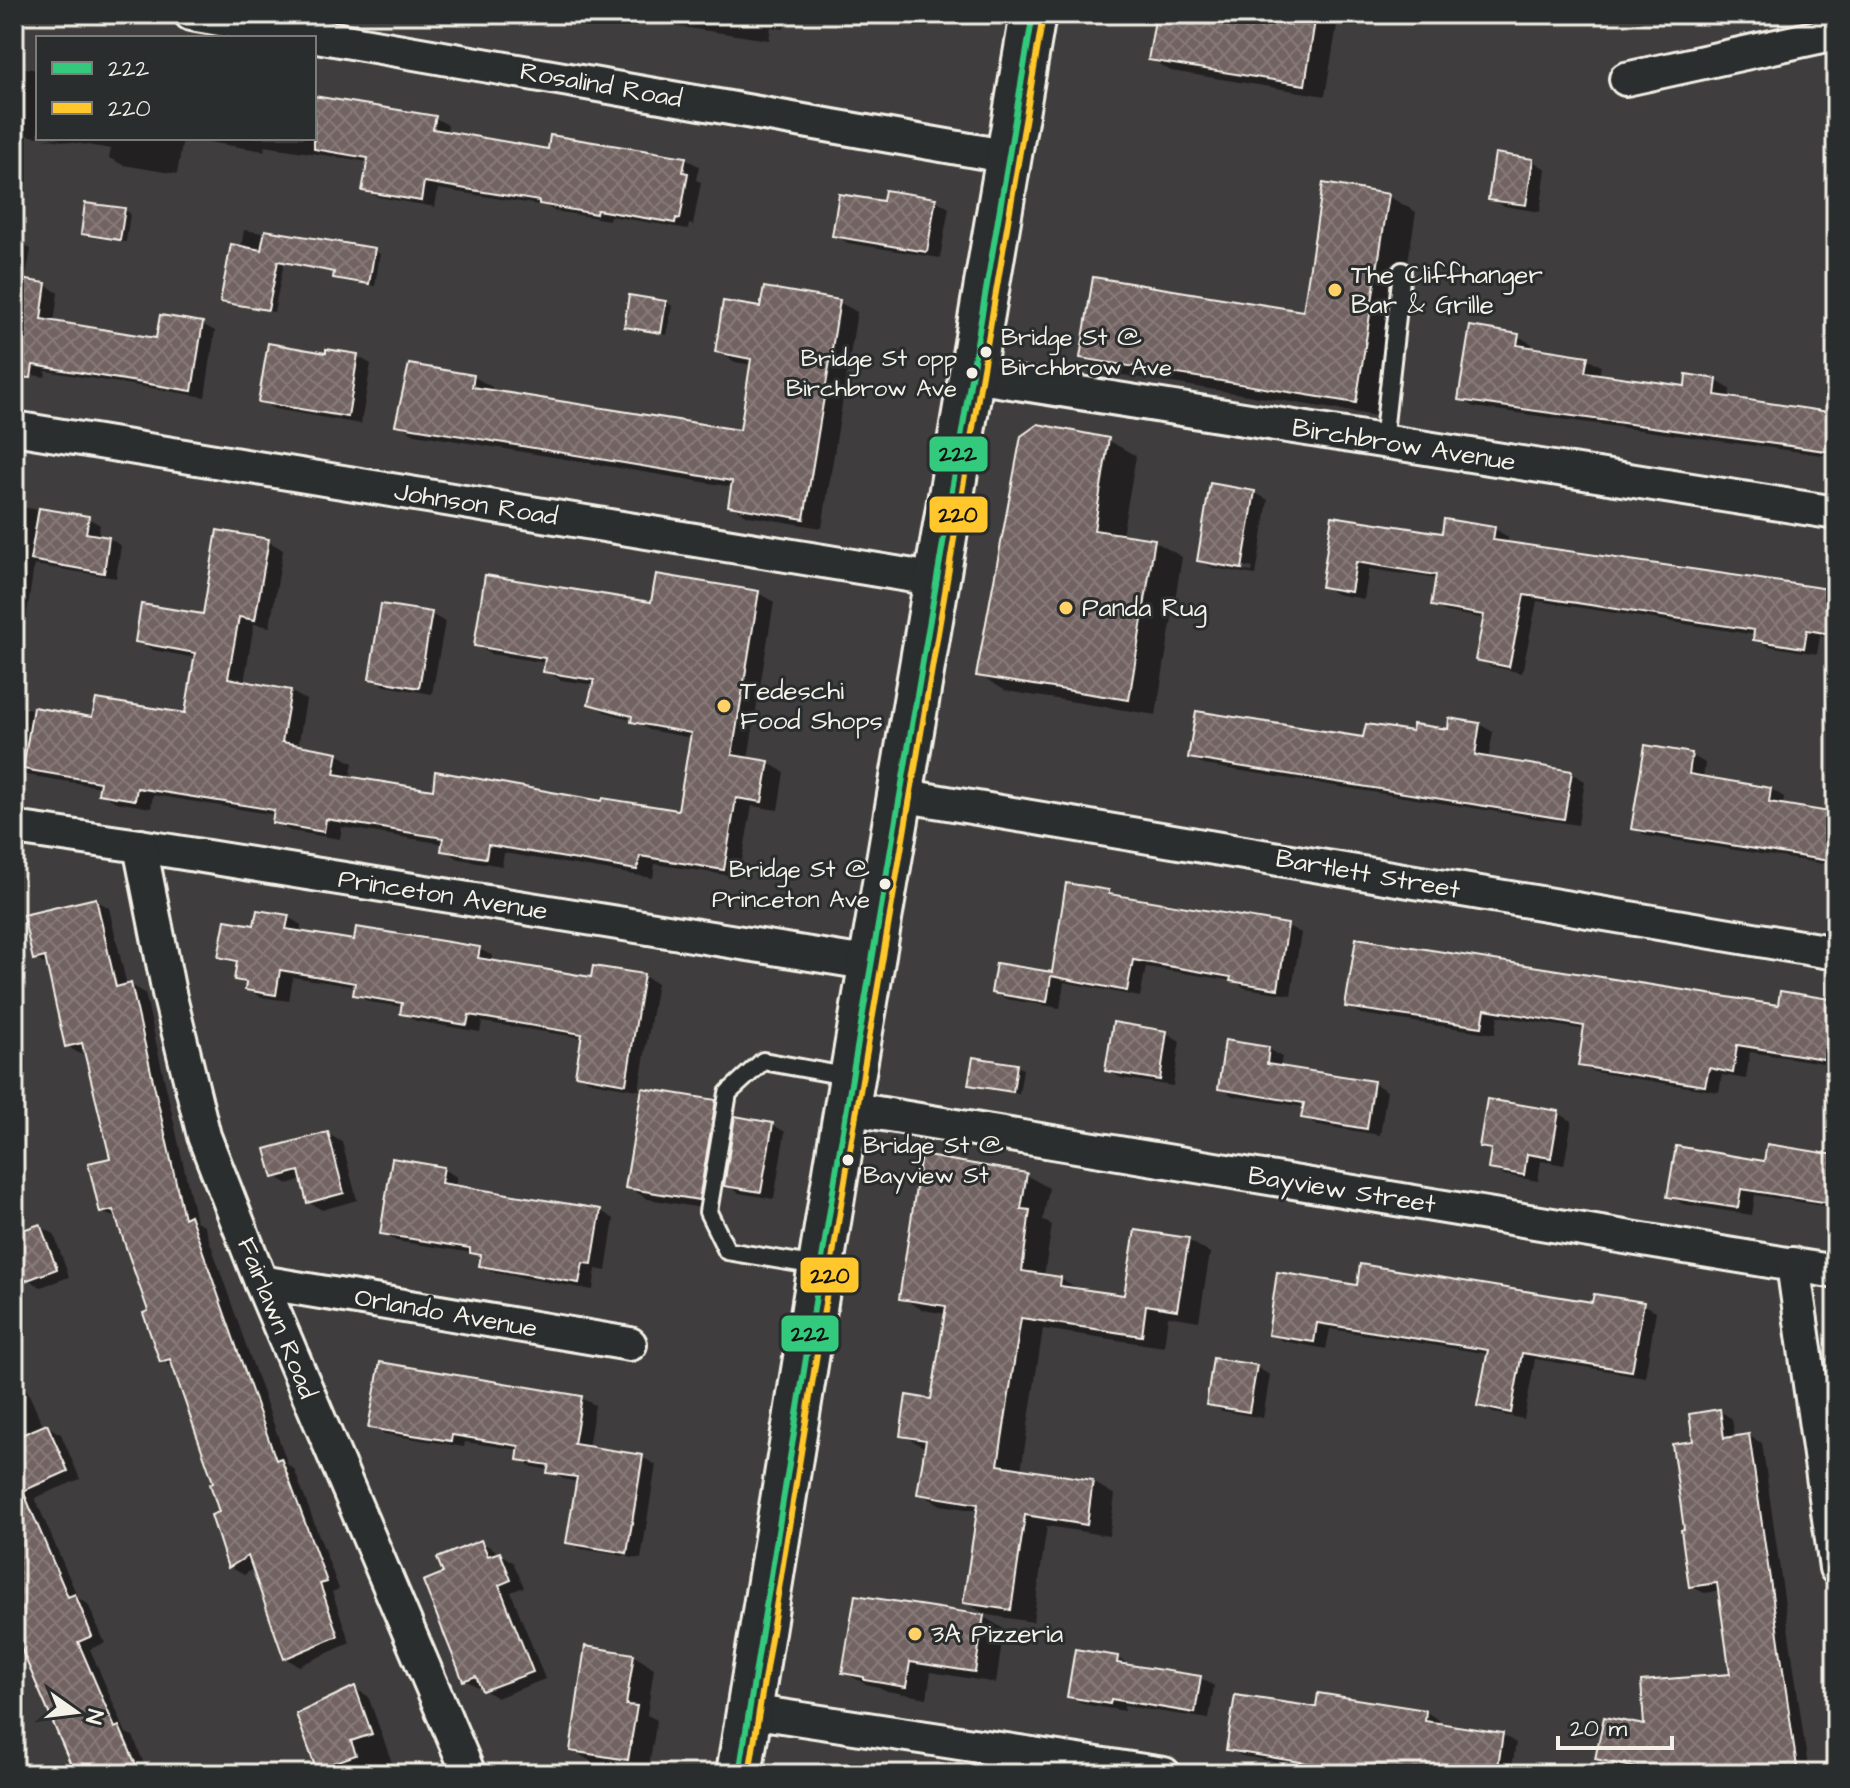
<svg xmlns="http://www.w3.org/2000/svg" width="1850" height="1788" font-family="'Architects Daughter',sans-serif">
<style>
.shadow{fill:#0007;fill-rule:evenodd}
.building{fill:url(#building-cross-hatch);stroke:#f4f1e8;stroke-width:2}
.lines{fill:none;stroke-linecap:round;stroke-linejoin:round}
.lane-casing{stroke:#f4f1e8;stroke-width:22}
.street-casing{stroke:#f4f1e8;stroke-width:38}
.primary-casing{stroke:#f4f1e8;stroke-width:50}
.lane{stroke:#2a2d2e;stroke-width:16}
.street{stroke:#2a2d2e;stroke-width:32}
.primary{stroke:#2a2d2e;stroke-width:44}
.bus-1-casing{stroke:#2a2d2e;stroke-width:12}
.bus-2-casing{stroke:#2a2d2e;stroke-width:12}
.bus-1{stroke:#33ca7d;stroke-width:6}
.bus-2{stroke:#ffc72c;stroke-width:6}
.poi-dot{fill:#ffd166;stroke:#2a2d2e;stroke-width:3}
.bus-dot{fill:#f4f1e8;stroke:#2a2d2e;stroke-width:3}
.labels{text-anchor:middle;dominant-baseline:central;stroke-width:6;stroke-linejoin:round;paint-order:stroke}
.bus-label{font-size:24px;fill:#f4f1e8;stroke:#2a2d2e;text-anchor:start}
.street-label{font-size:26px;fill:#f4f1e8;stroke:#2a2d2e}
.poi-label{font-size:26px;fill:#f4f1e8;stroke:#2a2d2e;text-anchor:start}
.line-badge{stroke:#2a2d2e;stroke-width:3}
.pale-badge-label{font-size:22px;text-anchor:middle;font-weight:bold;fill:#111}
</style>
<defs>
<pattern id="building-cross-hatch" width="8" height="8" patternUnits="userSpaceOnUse" patternTransform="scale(2)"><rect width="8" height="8" fill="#726363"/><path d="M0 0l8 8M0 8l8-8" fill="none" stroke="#877a79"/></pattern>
</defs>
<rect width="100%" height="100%" fill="#403d3e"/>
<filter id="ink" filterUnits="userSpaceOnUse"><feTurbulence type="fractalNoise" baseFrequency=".0125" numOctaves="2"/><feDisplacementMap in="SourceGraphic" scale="16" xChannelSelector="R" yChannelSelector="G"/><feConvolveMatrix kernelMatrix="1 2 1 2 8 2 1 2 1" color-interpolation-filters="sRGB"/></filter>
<g filter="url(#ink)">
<g class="shadow">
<polygon points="594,14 786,14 784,29 771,27 769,40"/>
<polygon points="1158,14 1339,14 1325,96 1171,71 1150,59"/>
<polygon points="14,66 38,70 38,137 14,133"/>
<polygon points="314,98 435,118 448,125 447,134 550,152 685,159 699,166 696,180 701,182 693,225 689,224 688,229 610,216 609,220 554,211 546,206 438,189 435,207 378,197 365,190 369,162 265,146 264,151 183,138 314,138"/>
<polygon points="44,138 183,138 177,174 123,165 109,158 111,149"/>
<polygon points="1532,161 1546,169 1540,212 1504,206 1490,199"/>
<polygon points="1388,196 1416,212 1383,417 1110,373 1082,357 1305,313"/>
<polygon points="935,200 949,208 940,258 848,243 835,235 885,204"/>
<polygon points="124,210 130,213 126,242 89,237 83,233"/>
<polygon points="244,230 374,250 380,254 375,286 341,281 335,277 336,273 284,263 274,312 229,304 222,301 241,248"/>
<polygon points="14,240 31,249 25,282 46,285 58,293 54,323 158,341 202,324 215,331 205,397 46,371 45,377 14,372"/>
<polygon points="666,302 672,306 667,335 632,329 626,326"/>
<polygon points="839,302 857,312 822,528 748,516 730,505 733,487 415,434 397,424 411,366 474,377 492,387 491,392 742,433 752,365 735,362 717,351 762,309"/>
<polygon points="1518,336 1532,344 1531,349 1587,358 1601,366 1599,376 1686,388 1717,381 1730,389 1729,399 1836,415 1836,457 1474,407 1461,399"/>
<polygon points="327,355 357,356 371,364 361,424 274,409 260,401"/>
<polygon points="1108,440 1136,456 1122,536 1154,541 1182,557 1156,715 1006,691 979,675"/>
<path d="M1254 492 1268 500 1256 575 1213 568 1199 560ZM1211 561 1253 568 1252 572 1211 566Z"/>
<polygon points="14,501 21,507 88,518 100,525 98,537 109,538 121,546 116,578 34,565 26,621 14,619"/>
<polygon points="1334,518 1444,536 1446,521 1495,529 1508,537 1507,544 1836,592 1836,639 1820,636 1817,654 1768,646 1755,639 1756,635 1537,601 1522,673 1490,666 1477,659 1486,619 1446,612 1433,605 1437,579 1369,569 1364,599 1336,594 1323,586"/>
<polygon points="268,541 283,550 270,627 254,624 244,683 290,691 306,700 298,747 337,754 353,763 350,778 434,792 604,803 680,812 692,738 649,730 633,720 605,712 590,703 595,685 561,680 545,671 546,663 491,654 476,645 653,604 758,593 774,602 748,759 768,763 784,772 778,810 752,806 739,877 655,864 653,878 504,853 502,866 459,859 443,850 444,844 342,827 340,839 290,831 274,822 275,815 153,795 151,808 116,802 100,793 101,787 14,773 14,706 94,719 187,715 196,658 153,650 137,641 204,616"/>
<polygon points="431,614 445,622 432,694 385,686 372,678"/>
<polygon points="1479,724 1493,732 1488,760 1571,773 1585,781 1578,825 1204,765 1190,757 1449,732"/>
<polygon points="1691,755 1705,763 1703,779 1771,789 1784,797 1783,807 1836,815 1836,866 1647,836 1633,828"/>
<polygon points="1109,892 1120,898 1288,926 1301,933 1291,995 1245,988 1234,981 1146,967 1140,997 1064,982 1060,1008 1006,999 993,992 1053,974"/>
<polygon points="96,900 109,908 127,986 131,985 145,993 196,1221 204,1225 288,1465 294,1469 339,1589 332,1592 350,1643 299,1666 285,1658 254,1568 244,1575 230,1567 213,1516 222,1513 215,1484 175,1368 162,1361 150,1312 118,1219 101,1212 112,1160 87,1053 80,1054 67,1046 49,967 35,958"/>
<polygon points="288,917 301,925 300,933 356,942 479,949 493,956 492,962 593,980 643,976 657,983 639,1089 715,1102 736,1114 735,1118 772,1124 785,1132 774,1199 739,1193 724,1184 719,1211 648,1199 627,1187 643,1091 591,1082 578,1074 583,1038 482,1022 480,1032 416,1021 402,1013 404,1007 369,1002 356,994 357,987 293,977 289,1001 260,997 247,989 247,986 236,979 238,965 220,956 256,927"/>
<polygon points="1836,1002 1836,1065 1750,1052 1746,1079 1722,1075 1719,1092 1594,1072 1580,1065 1586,1030 1498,1016 1495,1034 1361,1014 1348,1006 1780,1008"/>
<polygon points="1167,1033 1180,1041 1173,1086 1121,1078 1107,1070"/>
<polygon points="1269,1049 1282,1057 1280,1068 1373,1083 1387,1091 1380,1135 1317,1125 1304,1117 1305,1107 1233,1096 1220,1088"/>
<polygon points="974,1059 1017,1066 1023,1069 1019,1094 977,1087 970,1084"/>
<polygon points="14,1109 20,1138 14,1139"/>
<polygon points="1558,1113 1572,1121 1564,1165 1541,1161 1538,1181 1503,1175 1490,1168 1493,1152 1482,1146"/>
<polygon points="328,1134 342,1142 357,1200 322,1210 308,1202 303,1180 288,1184 275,1176"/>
<polygon points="1836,1157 1836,1208 1755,1195 1752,1215 1683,1204 1670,1196 1766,1163"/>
<polygon points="443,1169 457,1177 455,1188 601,1211 614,1219 606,1271 596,1269 593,1290 495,1273 481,1265 483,1258 473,1253 396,1241 382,1233"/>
<polygon points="1026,1175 1049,1188 1043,1220 1052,1225 1044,1276 1061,1279 1082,1291 1126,1298 1188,1240 1210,1253 1199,1321 1168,1316 1164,1347 1043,1329 1021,1471 1093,1482 1115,1495 1109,1536 1047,1526 1033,1622 987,1615 965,1602 979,1511 941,1505 919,1493 926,1448 902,1435 933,1401 947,1314 923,1310 901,1298"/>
<polygon points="40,1226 54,1234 69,1277 41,1287 27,1279 14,1243 14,1235"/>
<polygon points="1359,1287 1594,1305 1643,1304 1656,1311 1645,1377 1535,1359 1524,1419 1493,1413 1480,1405 1489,1354 1330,1329 1326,1349 1283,1341 1270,1334"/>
<polygon points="1256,1367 1270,1375 1263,1418 1222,1411 1208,1404"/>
<polygon points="14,1369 19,1372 44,1428 47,1426 61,1434 80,1479 35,1498 78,1598 88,1604 105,1643 90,1649 126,1733 133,1736 148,1774 77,1774 14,1627"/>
<polygon points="581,1398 595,1405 588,1448 642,1457 656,1465 641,1559 628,1557 644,1459 640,1459 624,1556 581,1549 568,1541 578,1482 563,1479 550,1470 533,1467 519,1459 520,1450 465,1442 464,1447 384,1434 371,1426"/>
<polygon points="1720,1411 1732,1419 1735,1438 1749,1436 1762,1443 1809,1774 1650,1774 1610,1766 1597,1758 1732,1676 1720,1591 1704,1593 1691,1586 1687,1531 1695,1443"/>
<polygon points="481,1542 495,1550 497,1555 500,1554 513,1562 524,1587 511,1592 545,1679 497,1698 484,1690 482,1686 478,1687 465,1680"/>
<polygon points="984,1617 1004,1629 996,1683 931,1672 927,1698 887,1691 879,1687 865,1684 844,1672"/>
<polygon points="634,1656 654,1668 647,1715 657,1720 648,1771 592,1762 572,1750"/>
<polygon points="1118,1658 1131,1666 1201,1678 1214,1686 1209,1719 1124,1706 1124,1711 1083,1704 1069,1696"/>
<polygon points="355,1689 368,1696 396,1774 320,1774 299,1715"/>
<polygon points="1426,1712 1439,1720 1438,1725 1503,1735 1516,1743 1511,1774 1311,1774 1308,1767 1242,1756 1228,1748"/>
</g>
<g class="building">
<polygon points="1156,14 1316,14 1305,85 1148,60"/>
<polygon points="314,96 436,116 433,129 548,149 550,135 686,157 683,172 688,173 680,219 676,218 675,223 597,210 596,214 539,204 539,201 424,182 421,201 362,191 368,158 314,149"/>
<polygon points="1495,153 1533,159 1526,205 1488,200"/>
<polygon points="1323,183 1389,194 1356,403 1080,358 1093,277 1303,311"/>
<polygon points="885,190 936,198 927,252 832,236 839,194 883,201"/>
<polygon points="85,203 125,208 120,240 81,234"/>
<polygon points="265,230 375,248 369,284 333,278 334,272 278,261 268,310 220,302 231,244 261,250"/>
<polygon points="14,278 46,283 41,319 156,338 160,315 203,322 192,391 33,365 31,378 14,377"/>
<polygon points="764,287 840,300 804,519 728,506 732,481 395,425 409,364 474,375 472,387 740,430 751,359 715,352 723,301 760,307"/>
<polygon points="629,295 666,301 661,333 624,327"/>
<polygon points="1470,326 1519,334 1517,345 1588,356 1585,372 1685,386 1686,374 1717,379 1715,395 1836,413 1833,452 1458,400"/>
<polygon points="268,343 326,353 326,349 358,354 348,417 258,402"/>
<polygon points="1038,424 1109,438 1094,530 1155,539 1129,700 976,676 1021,436"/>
<polygon points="1210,483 1255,491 1242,569 1197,561"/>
<polygon points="39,508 89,516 86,533 109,537 104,573 30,560"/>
<polygon points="1332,516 1442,533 1444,519 1495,527 1493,540 1836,590 1836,635 1807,630 1804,648 1753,640 1754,630 1524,595 1509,667 1475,660 1484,615 1431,606 1436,575 1356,562 1351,592 1321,587"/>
<polygon points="217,530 269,539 255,620 239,617 228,678 291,690 282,742 338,752 334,774 433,790 435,771 602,801 603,798 678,810 691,733 631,722 632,716 588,704 594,680 543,672 545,658 474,646 485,575 651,602 656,574 759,591 732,755 769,761 762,802 736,798 724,870 640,856 637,870 488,845 486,858 441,851 443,838 326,819 324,832 272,823 274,810 137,788 135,800 98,794 100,782 23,769 33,707 92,717 96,699 185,713 195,653 135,642 141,604 203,614"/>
<polygon points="381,604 432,612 419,688 369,679"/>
<polygon points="1196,711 1363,737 1366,724 1412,731 1413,724 1448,729 1449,718 1480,723 1475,755 1572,771 1564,819 1188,758"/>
<polygon points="1645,745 1692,753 1689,774 1771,788 1769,802 1836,813 1836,862 1631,829"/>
<polygon points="1066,883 1109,890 1109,894 1288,924 1278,989 1230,981 1231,977 1133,960 1127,991 1051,976 1047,1002 991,993 996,963 1052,972"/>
<polygon points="96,898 116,987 131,983 184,1218 190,1215 276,1460 281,1458 327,1582 320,1584 338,1636 284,1659 248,1556 228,1568 211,1515 219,1512 210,1484 213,1482 170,1359 160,1362 143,1313 148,1311 113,1210 100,1213 88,1163 110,1158 82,1043 65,1047 45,957 33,960 23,915"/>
<polygon points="257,910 289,915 286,929 354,940 356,927 480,947 478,958 591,977 593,966 644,974 626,1084 575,1075 582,1034 469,1015 467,1025 400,1014 402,1003 353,995 355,983 280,970 276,995 245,990 246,982 234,980 237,961 218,957 225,920 254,925"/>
<polygon points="1356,938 1778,1005 1780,991 1836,1000 1836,1021 1830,1060 1737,1045 1733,1073 1709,1068 1705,1086 1578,1066 1584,1026 1485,1009 1482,1027 1345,1007"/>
<polygon points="1113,1022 1167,1031 1160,1080 1105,1071"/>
<polygon points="1225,1040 1269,1047 1267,1064 1374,1081 1367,1129 1301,1118 1304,1103 1218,1089"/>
<polygon points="973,1057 1017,1064 1013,1092 968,1085"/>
<polygon points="642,1088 716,1100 699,1200 625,1188"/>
<polygon points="1487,1099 1559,1111 1551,1158 1527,1154 1524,1175 1488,1169 1491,1149 1479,1147"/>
<polygon points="735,1116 773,1123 761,1192 724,1186"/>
<polygon points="328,1132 344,1193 307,1203 299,1171 273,1178 265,1149"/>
<polygon points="1767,1144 1836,1155 1836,1204 1741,1189 1738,1208 1667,1197 1676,1146 1764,1161"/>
<polygon points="921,1155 1027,1173 1021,1209 1030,1210 1022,1271 1061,1277 1060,1286 1124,1295 1135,1230 1189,1238 1177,1310 1146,1305 1142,1336 1021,1318 998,1465 1093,1480 1087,1525 1025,1515 1011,1610 963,1603 978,1504 917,1494 926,1440 900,1436 906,1395 931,1399 946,1306 899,1299"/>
<polygon points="392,1158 444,1167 441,1183 601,1209 592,1264 583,1263 579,1283 479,1266 481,1255 470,1253 470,1248 380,1234"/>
<polygon points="40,1224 57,1269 14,1285 14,1233"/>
<polygon points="1360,1264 1592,1302 1594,1294 1644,1302 1632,1371 1522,1353 1511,1413 1477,1406 1488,1350 1317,1323 1314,1342 1268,1335 1277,1272 1357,1285"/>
<polygon points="1213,1358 1257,1365 1249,1412 1206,1405"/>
<polygon points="380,1362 582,1396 574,1444 643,1455 627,1553 566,1543 577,1477 547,1473 549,1465 517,1460 519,1446 452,1435 451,1441 368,1428"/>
<polygon points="1720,1409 1724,1438 1749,1434 1798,1774 1727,1774 1727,1768 1688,1774 1665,1774 1595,1759 1604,1717 1644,1725 1641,1681 1730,1674 1717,1583 1689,1587 1681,1530 1684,1529 1672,1444 1693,1441 1689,1414"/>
<polygon points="47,1424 68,1471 23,1491 68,1597 75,1594 92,1636 78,1642 115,1728 119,1726 140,1774 75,1774 14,1632 14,1438"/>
<polygon points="481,1540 488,1556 500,1552 511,1580 499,1585 533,1672 482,1691 476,1676 463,1681 423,1581 443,1573 437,1558"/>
<polygon points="855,1595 984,1615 975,1672 910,1662 906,1687 864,1680 864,1677 842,1673"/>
<polygon points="585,1646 634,1654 626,1705 637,1706 628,1760 570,1751"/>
<polygon points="1075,1649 1118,1656 1117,1663 1201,1676 1195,1713 1111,1699 1110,1704 1067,1697"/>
<polygon points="355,1686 372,1734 351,1741 356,1755 316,1769 296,1714"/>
<polygon points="1318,1693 1426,1710 1425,1721 1503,1733 1497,1774 1305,1774 1307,1763 1226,1750 1235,1695 1316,1707"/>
</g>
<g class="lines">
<defs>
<g id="lane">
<polyline points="1383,442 1402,271"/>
<polyline points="818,1266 727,1251 708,1212 728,1093 763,1061 851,1077"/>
</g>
<g id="street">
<polyline points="191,14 1010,157"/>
<polyline points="1626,79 1836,33"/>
<polyline points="973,376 1836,513"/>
<polyline points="14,428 938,580"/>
<polyline points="900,795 1836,953"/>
<polyline points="14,828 140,846 872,964"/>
<polyline points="140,846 169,993 204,1136 261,1282 469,1774"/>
<polyline points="847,1108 1836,1272"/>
<polyline points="1793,1264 1836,1568"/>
<polyline points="261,1282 630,1344"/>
<polyline points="749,1711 1164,1774"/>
</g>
<polyline id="primary" points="739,1774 837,1166 1033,14"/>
</defs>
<use href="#lane" class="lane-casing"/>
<use href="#street" class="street-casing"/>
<use href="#primary" class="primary-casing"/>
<use href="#lane" class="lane"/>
<use href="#street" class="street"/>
<use href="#primary" class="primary"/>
<defs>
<polyline id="bus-1" points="739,1774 837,1166 1033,14"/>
<polyline id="bus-2" points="749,1774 847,1168 1043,16"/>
</defs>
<use href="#bus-1" class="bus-1-casing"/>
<use href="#bus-2" class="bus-2-casing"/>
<use href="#bus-1" class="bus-1"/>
<use href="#bus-2" class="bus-2"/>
</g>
</g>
<g class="poi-dot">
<circle cx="1335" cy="290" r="8"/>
<circle cx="1066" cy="608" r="8"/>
<circle cx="724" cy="706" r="8"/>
<circle cx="915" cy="1634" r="8"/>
</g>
<g class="bus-dot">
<circle cx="986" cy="352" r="7"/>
<circle cx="972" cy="373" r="7"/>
<circle cx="885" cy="884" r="7"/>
<circle cx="848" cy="1160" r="7"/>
</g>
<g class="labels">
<g class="bus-label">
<text x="1001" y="338">Bridge St @<tspan x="1001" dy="30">Birchbrow Ave</tspan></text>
<text x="957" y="359" text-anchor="end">Bridge St opp<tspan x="957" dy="30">Birchbrow Ave</tspan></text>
<text x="870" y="870" text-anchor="end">Bridge St @<tspan x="870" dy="30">Princeton Ave</tspan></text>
<text x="863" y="1146">Bridge St @<tspan x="863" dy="30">Bayview St</tspan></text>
</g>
<g class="street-label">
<text transform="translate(601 85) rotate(10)">Rosalind Road</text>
<text transform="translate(1404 445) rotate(9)">Birchbrow Avenue</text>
<text transform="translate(476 504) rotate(9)">Johnson Road</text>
<text transform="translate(1368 874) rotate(10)">Bartlett Street</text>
<text transform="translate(443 895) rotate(9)">Princeton Avenue</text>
<text transform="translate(1342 1190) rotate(9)">Bayview Street</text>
<text transform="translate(446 1313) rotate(10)">Orlando Avenue</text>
<text transform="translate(277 1318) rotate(68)">Fairlawn Road</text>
</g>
<g class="poi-label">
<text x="1351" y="275">The Cliffhanger<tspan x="1351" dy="30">Bar &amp; Grille</tspan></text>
<text x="1082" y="608">Panda Rug</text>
<text x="740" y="691">Tedeschi<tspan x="740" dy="30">Food Shops</tspan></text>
<text x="931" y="1634">3A Pizzeria</text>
</g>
</g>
<g class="line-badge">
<rect x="928" y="435" width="61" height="38" rx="8" fill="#33ca7d"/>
<rect x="928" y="495" width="61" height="39" rx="8" fill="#ffc72c"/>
<rect x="799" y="1256" width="61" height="38" rx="8" fill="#ffc72c"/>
<rect x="780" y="1314" width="60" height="39" rx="8" fill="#33ca7d"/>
</g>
<g class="pale-badge-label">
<text x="958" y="461">222</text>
<text x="958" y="522">220</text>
<text x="830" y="1283">220</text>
<text x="810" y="1341">222</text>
</g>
<rect width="1850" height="1788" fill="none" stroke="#2a2d2e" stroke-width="48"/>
<rect x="24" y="24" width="1802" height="1740" fill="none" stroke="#f4f1e8" stroke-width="3" filter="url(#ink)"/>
<rect x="36" y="36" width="280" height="104" fill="#2a2d2e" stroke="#7b7b78" stroke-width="2"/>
<rect x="52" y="62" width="40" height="12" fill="#33ca7d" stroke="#7b7b78" stroke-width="2"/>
<text x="108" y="76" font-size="24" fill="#f4f1e8">222</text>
<rect x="52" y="102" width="40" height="12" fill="#ffc72c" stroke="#7b7b78" stroke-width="2"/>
<text x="108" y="116" font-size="24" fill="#f4f1e8">220</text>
<g transform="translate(76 1712) rotate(104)" stroke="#2a2d2e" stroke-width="6" paint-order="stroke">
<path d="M0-6L14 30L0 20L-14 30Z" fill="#f4f1e8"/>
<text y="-12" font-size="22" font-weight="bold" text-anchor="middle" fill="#f4f1e8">N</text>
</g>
<path d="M1558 1736v12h114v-12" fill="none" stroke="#f4f1e8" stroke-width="4"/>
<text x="1570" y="1736" font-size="24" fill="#f4f1e8" stroke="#2a2d2e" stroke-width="6" paint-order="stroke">20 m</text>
</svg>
